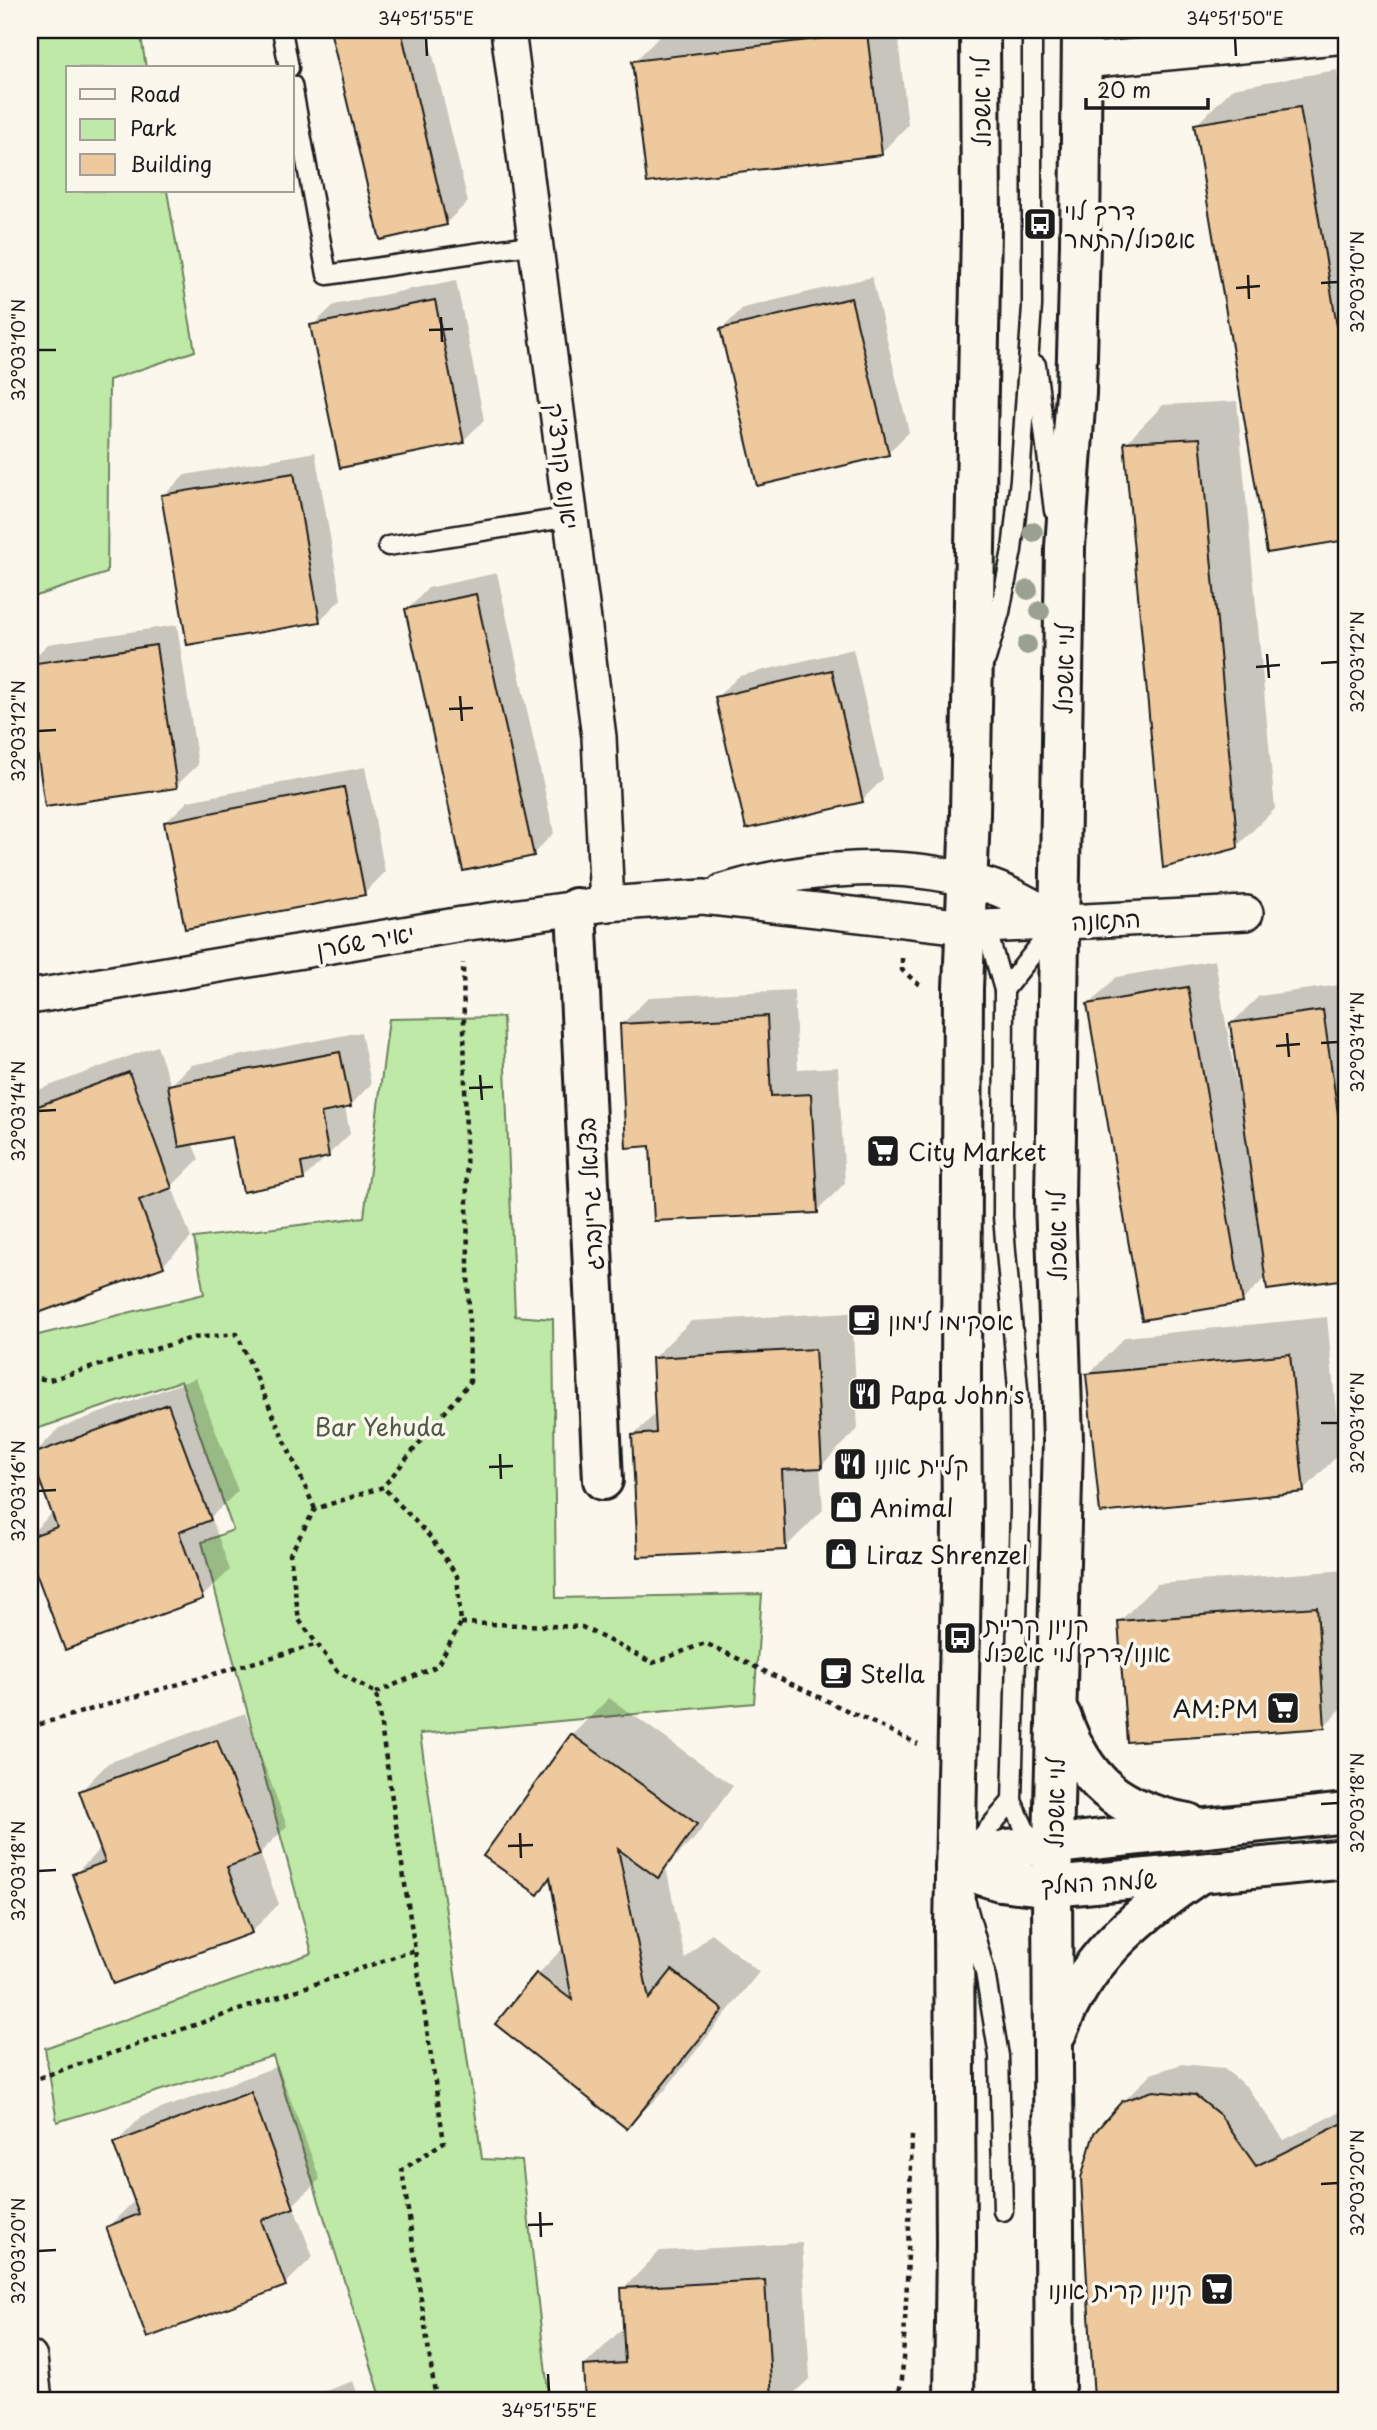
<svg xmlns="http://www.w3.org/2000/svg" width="1377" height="2430" font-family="'Playpen Sans','Playpen Sans Hebrew',sans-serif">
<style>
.green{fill:#bfe9a6;stroke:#6e8261;stroke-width:2}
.shadow{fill:#0003}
.building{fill:#edc99d;stroke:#1c1c1c;stroke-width:2}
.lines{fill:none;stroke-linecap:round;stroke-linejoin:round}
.lane-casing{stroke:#1c1c1c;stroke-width:23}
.street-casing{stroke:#1c1c1c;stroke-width:38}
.secondary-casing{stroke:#1c1c1c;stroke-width:44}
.path{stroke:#1c1c1c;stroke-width:4.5;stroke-dasharray:5 5;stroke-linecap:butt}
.lane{stroke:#fbf7ec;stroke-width:18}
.street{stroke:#fbf7ec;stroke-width:33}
.secondary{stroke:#fbf7ec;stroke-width:38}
.tree{fill:#9ba190}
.ticks{fill:none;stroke:#1c1c1c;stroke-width:2.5}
.labels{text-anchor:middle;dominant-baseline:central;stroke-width:7;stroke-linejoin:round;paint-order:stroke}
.street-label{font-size:24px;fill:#1c1c1c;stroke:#fbf7ec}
.poi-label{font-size:24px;fill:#1c1c1c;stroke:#fbf7ec;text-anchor:start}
.park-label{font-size:24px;fill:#4d5a45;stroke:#fbf7ec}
.neatline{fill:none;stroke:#1c1c1c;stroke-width:2.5}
.ticks-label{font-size:18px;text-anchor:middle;fill:#1c1c1c}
</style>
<rect width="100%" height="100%" fill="#fbf7ec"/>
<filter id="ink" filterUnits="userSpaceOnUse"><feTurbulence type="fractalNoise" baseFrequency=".0143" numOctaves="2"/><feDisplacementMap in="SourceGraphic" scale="14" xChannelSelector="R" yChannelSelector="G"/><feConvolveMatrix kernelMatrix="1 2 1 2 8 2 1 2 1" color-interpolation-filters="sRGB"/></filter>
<g filter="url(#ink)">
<g class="green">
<polygon points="30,30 140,30 146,68 68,68 68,191 167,191 195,351 109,380 107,573 30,598"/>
<polygon points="503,1017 515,1316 553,1319 556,1598 762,1594 754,1703 420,1734 482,2159 522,2161 549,2400 382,2400 273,2056 57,2122 45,2048 312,1953 202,1542 233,1530 181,1381 30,1431 30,1337 204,1294 194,1238 364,1217 389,1019"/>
</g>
<g class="shadow">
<polygon points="332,30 427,30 468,202 446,223 381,238"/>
<polygon points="696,30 897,30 908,125 881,153 634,62 662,34"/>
<polygon points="1337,70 1347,131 1347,538 1269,551 1196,125 1233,88"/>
<polygon points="872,277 909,432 888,453 721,330 743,308"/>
<polygon points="456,280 484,420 463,441 312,326 334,305"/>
<polygon points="1237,401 1275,809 1237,846 1126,443 1163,405"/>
<polygon points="315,452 341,599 319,621 163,496 185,475"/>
<polygon points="497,573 554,833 533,854 407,610 428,588"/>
<polygon points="177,625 198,765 176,786 47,805 30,688 30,662 48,644"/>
<polygon points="853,649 883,779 862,800 717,697 739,676"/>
<polygon points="365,767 385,872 364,894 166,822 188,801"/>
<polygon points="1215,960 1236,1081 1240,1081 1231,1024 1259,996 1347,984 1347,1277 1269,1288 1267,1276 1242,1301 1089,1005 1116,977"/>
<polygon points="794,990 798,1069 838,1067 845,1183 817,1211 652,1145 621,1025 649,997"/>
<polygon points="361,1032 371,1084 350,1106 345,1107 350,1134 303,1179 234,1135 192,1143 199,1159 172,1186 191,1238 163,1265 30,1314 30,1093 157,1046 171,1085 191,1065"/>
<polygon points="852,1312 858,1429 820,1467 823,1510 785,1548 634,1435 656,1413 653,1358 691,1321"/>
<polygon points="1327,1317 1340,1453 1303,1491 1088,1375 1125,1337"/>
<polygon points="196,1378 238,1491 211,1517 230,1570 202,1597 66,1648 30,1552 30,1535 53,1512 32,1456 59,1428"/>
<polygon points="1347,1570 1347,1703 1324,1726 1120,1621 1157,1584"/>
<polygon points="609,1698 733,1786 695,1838 666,1867 685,1959 711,1933 759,1972 665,2090 627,2127 498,2024 538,1974 564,1947 552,1878 537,1892 572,1735"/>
<polygon points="245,1713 287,1826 260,1853 279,1904 251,1932 74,1875 102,1847 81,1791 108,1763"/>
<polygon points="1182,2064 1223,2068 1247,2087 1284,2140 1347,2108 1347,2400 1095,2400 1083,2178 1123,2102 1151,2074"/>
<polygon points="278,2066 320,2179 293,2205 313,2257 285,2284 108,2227 135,2200 115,2144 142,2116"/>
<polygon points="802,2243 810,2378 787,2400 586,2400 584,2366 622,2329 625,2329 623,2289 660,2251"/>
<polygon points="353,2381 360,2400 300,2400"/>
</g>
<g class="building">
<polygon points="330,30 401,30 447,225 380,240"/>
<polygon points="867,33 882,155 647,183 632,61"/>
<polygon points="1300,107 1347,385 1347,540 1267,553 1194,124"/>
<polygon points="851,298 889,455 757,486 720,329"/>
<polygon points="435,300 464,443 340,468 310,325"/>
<polygon points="1200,438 1238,848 1163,868 1124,442"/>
<polygon points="294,473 320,622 187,645 161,495"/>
<polygon points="476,594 534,856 463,871 405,609"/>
<polygon points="156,645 177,788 45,807 30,700 30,664"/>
<polygon points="832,670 863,802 746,829 715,697"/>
<polygon points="344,787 365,895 185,929 164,822"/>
<polygon points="1188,987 1243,1303 1142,1320 1087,1004"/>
<polygon points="1323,1010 1347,1176 1347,1279 1267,1290 1230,1023"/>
<polygon points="767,1016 771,1096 811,1094 818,1213 654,1221 650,1146 626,1148 620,1024"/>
<polygon points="340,1052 351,1107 321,1113 329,1157 301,1163 304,1180 243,1192 232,1137 179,1147 168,1085"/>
<polygon points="129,1072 172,1188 139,1200 164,1267 30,1316 30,1109"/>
<polygon points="815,1349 822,1468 782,1470 786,1550 638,1557 632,1435 656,1433 652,1358"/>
<polygon points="1290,1354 1304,1492 1100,1513 1086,1374"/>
<polygon points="168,1404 211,1520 179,1532 203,1599 65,1650 30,1557 30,1537 57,1527 30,1455"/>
<polygon points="1317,1607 1325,1728 1127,1742 1118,1621"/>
<polygon points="571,1734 697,1824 658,1878 618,1849 649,1999 672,1970 723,2010 627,2129 495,2024 536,1973 572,2000 550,1877 538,1895 483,1856"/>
<polygon points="217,1740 260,1855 227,1867 252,1933 113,1984 72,1874 105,1862 79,1791"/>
<polygon points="1153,2091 1195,2095 1220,2115 1256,2166 1347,2121 1347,2400 1094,2400 1081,2178 1094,2133 1122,2101"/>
<polygon points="251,2092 294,2208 261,2220 286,2286 147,2338 106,2227 139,2214 113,2143"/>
<polygon points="765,2280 772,2400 585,2400 583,2366 625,2363 621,2288"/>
</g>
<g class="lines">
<defs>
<g id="lane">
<polyline points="282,30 289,68"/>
<polyline points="292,85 327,275 536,244"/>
<polyline points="1036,365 1054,511"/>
<polyline points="388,546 571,517"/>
<polyline points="986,659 1000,612 1012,550 1020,479 1032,306 1032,30"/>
<polyline points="984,920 1004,990 1003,1217 1019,1400 1020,1511 1012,1801 1034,1849"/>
<polyline points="1004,990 1054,927"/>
<polyline points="965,1856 1012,1801"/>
<polyline points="966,1903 985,1972 999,2056 1003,2211"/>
</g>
<g id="street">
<polyline points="508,30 599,737 607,904"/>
<polyline points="1083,61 1347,36"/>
<path d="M723 891C809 866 907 858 992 887 1016 895 1037 909 1059 921"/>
<polyline points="30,997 462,924 607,904 703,897 965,927 1246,913"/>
<polyline points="30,2358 35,2400"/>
</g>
<g id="secondary">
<polyline points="576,908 603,1480"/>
<path d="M1061 1716C1084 1782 1119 1811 1188 1823"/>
<polyline points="955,1867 1008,1849 1347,1813"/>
<polyline points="955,1867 1000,1881 1052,1887 1347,1859"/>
<path d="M1057 2032C1085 1960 1133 1919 1196 1876"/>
<polyline points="954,2400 956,2244 954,1929 962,1528 961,1375 963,988 970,814 981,228 980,30"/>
<polyline points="1055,2400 1052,1887 1063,1441 1055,1198 1065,547 1076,393 1080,244 1082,30"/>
</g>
</defs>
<use href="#lane" class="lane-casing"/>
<use href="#street" class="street-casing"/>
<use href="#secondary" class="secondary-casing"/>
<g class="path">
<polyline points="902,958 902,970 923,988"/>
<polyline points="30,1377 49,1380 192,1338 237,1334 315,1509"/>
<polyline points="461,1623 582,1627 653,1663 705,1643 918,1744"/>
<polyline points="376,1693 437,1666 461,1623 457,1576 432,1539 383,1487"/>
<polyline points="30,1727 318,1644"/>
<polyline points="30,2081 415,1950"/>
<polyline points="436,2400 402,2170 444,2142 376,1693 338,1672 299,1620 290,1554 315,1509 383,1487 470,1382 463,963"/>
<polyline points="897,2400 902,2379 907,2282 912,2135"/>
</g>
<use href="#lane" class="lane"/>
<use href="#street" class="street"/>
<use href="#secondary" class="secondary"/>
</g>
<g class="tree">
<circle cx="1033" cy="532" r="10"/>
<circle cx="1028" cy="590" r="10"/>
<circle cx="1040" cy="611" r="10"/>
<circle cx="1027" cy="645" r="10"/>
</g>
</g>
<path class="ticks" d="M426 38 427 56M1235 38 1236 56M1248 275 1249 299M1321 283 1338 282M1236 288 1260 286M441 317 442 342M429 330 453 329M38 350H56M1267 654 1269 678M1321 663 1338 662M1256 667 1280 665M460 696 462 721M449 709 473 708M38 731 56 730M1287 1033 1289 1057M1321 1043 1338 1042M1276 1046 1300 1044M480 1075 482 1100M469 1088 493 1087M38 1111 56 1110M1321 1423H1338M500 1454 501 1479M489 1467 513 1466M38 1491 56 1490M1321 1804 1338 1803M520 1833 521 1858M508 1846 533 1845M38 1871 56 1870M1321 2184 1338 2183M540 2212 541 2237M528 2225 553 2224M38 2251 56 2250M548 2374 549 2392"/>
<defs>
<symbol id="bus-square" viewBox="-11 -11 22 22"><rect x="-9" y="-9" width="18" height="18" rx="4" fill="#1c1c1c" stroke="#fbf7ec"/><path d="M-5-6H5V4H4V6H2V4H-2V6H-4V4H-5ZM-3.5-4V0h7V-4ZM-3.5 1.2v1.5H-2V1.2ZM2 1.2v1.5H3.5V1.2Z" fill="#fff"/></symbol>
<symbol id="supermarket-square" viewBox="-11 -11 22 22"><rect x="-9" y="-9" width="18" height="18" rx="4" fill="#1c1c1c" stroke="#fbf7ec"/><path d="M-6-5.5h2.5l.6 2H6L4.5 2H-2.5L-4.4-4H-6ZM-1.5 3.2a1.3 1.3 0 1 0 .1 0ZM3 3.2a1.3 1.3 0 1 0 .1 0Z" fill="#fff"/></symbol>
<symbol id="cafe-square" viewBox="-11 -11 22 22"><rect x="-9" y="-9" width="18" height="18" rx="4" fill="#1c1c1c" stroke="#fbf7ec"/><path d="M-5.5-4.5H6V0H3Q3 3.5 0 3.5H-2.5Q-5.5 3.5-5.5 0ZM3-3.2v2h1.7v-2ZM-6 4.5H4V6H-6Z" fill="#fff"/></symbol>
<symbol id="restaurant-square" viewBox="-11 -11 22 22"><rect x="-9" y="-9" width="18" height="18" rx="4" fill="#1c1c1c" stroke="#fbf7ec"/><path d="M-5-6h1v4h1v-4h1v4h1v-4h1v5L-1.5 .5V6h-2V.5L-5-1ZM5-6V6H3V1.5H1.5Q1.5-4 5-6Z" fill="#fff"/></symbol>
<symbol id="shop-square" viewBox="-11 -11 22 22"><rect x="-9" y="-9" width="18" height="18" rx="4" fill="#1c1c1c" stroke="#fbf7ec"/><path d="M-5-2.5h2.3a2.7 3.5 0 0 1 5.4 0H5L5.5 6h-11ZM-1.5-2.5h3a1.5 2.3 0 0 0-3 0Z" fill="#fff"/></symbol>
</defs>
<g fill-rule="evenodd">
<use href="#bus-square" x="1021" y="205" width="38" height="38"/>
<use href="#supermarket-square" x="864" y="1132" width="38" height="38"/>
<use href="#cafe-square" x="845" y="1301" width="38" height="38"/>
<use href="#restaurant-square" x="846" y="1375" width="38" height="38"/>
<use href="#restaurant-square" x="831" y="1445" width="38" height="38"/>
<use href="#shop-square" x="827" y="1488" width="38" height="38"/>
<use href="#shop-square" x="822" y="1535" width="38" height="38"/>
<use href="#bus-square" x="941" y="1619" width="38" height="38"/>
<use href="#cafe-square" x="817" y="1654" width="38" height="38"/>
<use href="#supermarket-square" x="1264" y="1689" width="38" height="38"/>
<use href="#supermarket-square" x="1198" y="2270" width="38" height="38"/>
</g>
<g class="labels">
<g class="street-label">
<text transform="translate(980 102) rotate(-91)">לוי אשכול</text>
<text transform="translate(564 466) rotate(83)">יאנוש קורצ'ק</text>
<text transform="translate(1063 669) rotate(-89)">לוי אשכול</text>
<text transform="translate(1106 919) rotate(-3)">התאנה</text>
<text transform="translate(365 940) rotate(-10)">יאיר שטרן</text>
<text transform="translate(589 1194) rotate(-93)">בצלאל גרינברג</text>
<text transform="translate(1056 1236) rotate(-91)">לוי אשכול</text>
<text transform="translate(1054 1803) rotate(-89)">לוי אשכול</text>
<text transform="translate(1099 1881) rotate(-3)">שלמה המלך</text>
</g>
<g class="poi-label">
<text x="1064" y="210">דרך לוי<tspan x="1064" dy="28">אשכול/התמר</tspan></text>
<text x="908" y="1151">City Market</text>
<text x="888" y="1320">אסקימו לימון</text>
<text x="890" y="1394">Papa John's</text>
<text x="874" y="1464">קליית אונו</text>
<text x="870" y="1507">Animal</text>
<text x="866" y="1554">Liraz Shrenzel</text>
<text x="984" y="1624">קניון קריית<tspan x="984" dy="28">אונו/דרך לוי אשכול</tspan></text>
<text x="860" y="1673">Stella</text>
<text x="1258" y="1708" text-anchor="end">AM:PM</text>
<text x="1192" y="2289" text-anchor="end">קניון קרית אונו</text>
</g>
<g class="park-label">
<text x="380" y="1426">Bar Yehuda</text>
</g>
</g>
<rect width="1377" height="2430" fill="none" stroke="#fbf7ec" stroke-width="77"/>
<rect x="66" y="66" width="228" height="126" fill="#fbf7ec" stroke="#a29f99" stroke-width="2"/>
<rect x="80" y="89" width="35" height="10" fill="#fbf7ec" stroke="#a29f99" stroke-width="2"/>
<text x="130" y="102" font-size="21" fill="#1c1c1c">Road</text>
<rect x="80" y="119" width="35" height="21" fill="#bfe9a6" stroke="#a29f99" stroke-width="2"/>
<text x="130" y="136" font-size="21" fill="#1c1c1c">Park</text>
<rect x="80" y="154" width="35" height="21" fill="#edc99d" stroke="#a29f99" stroke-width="2"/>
<text x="130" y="172" font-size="21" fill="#1c1c1c">Building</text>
<path d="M1086 98v10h122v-10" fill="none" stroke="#1c1c1c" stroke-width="3.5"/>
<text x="1097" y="98" font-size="21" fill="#1c1c1c" stroke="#fbf7ec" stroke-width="5" paint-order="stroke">20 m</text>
<rect x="38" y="38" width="1300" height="2354" class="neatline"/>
<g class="ticks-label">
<text x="426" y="25">34°51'55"E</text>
<text x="1235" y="25">34°51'50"E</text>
<text transform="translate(1358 282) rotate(-90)" y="6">32°03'10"N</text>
<text transform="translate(19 350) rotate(-90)" y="6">32°03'10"N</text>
<text transform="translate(1358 662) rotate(-90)" y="6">32°03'12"N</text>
<text transform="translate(19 731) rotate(-90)" y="6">32°03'12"N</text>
<text transform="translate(1358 1042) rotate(-90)" y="6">32°03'14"N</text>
<text transform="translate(19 1111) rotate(-90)" y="6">32°03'14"N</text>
<text transform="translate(1358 1423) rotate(-90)" y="6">32°03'16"N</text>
<text transform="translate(19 1491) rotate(-90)" y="6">32°03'16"N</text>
<text transform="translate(1358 1803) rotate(-90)" y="6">32°03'18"N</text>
<text transform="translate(19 1871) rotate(-90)" y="6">32°03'18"N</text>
<text transform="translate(1358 2183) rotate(-90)" y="6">32°03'20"N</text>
<text transform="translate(19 2251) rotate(-90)" y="6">32°03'20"N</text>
<text x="549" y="2417">34°51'55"E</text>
</g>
</svg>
